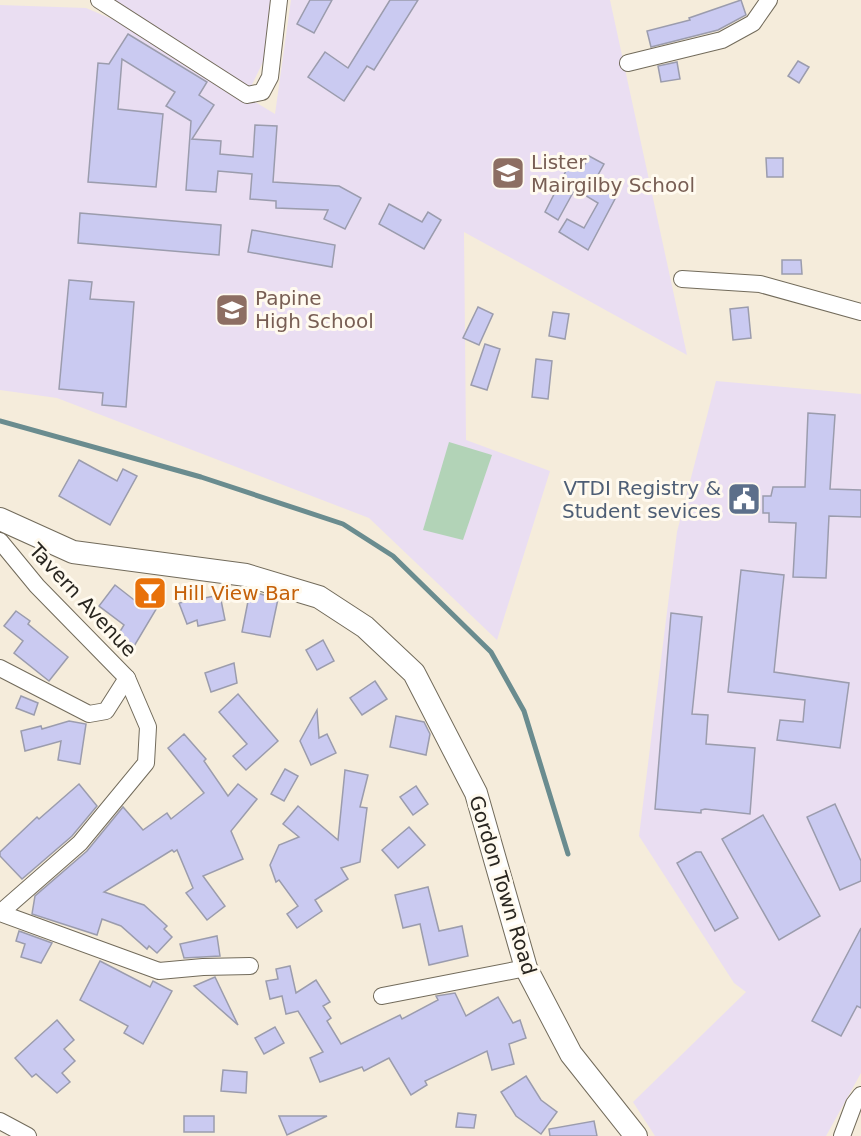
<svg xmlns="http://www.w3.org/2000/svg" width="861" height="1136" font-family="'DejaVu Sans',sans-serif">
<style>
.education{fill:#eadef2}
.green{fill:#b2d3b7}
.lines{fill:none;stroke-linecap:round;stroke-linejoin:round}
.stream{stroke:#6a8c8f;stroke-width:5}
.building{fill:#cacaf1;stroke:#9b9cad;stroke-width:1.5}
.minor-casing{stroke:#726b5b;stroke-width:18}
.secondary-casing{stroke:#726b5b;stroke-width:24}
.minor{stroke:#fff;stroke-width:16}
.secondary{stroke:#fff;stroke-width:22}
.labels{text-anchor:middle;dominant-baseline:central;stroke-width:6;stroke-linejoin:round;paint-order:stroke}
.education-label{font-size:20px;fill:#785e54;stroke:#fffaef;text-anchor:start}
.service-label{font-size:20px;fill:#4e5e75;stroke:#fffaef;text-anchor:end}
.food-label{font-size:20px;fill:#c56008;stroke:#fffaef;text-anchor:start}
.street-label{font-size:20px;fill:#292620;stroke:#fffaef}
</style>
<rect width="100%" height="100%" fill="#f5ecdb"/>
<g class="education">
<polygon points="112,0 279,0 273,41 247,95"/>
<polygon points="291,0 610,0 687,355 464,232 466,440 550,471 497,640 369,518 57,398 0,390 0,5 86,8 131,27 275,114"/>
<polygon points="716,381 861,394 861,1073 826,1136 655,1136 633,1102 746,992 734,983 639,836 677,532"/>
</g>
<polygon class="green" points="449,442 492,455 463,540 423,530"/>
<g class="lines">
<polyline class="stream" points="0,421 201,477 343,524 393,556 491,652 524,711 568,854"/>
</g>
<g class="building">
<polygon points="310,0 332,0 314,33 297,24"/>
<polygon points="390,0 418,0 374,70 367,66 344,101 308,77 325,52 348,68"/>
<polygon points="741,0 746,15 718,30 651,47 647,31 690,20 689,18"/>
<polygon points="128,34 207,82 199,95 214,105 192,139 221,141 220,154 253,157 255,125 277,126 273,182 339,186 361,198 345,229 324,219 328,210 276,208 276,201 250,199 252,174 218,171 216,192 186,190 191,121 166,106 175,92 122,59 118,109 163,114 156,187 88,182 98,63 109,64"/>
<polygon points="798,61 809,67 799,83 788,76"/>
<polygon points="677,62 680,79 661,82 658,66"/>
<polygon points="589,156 604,164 593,184 616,197 588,250 559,232 567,219 584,228 598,203 575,189 558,220 545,212 570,163 582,170"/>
<polygon points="766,158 783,158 783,177 767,177"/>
<polygon points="389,204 422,222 428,212 441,220 424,249 379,224"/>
<polygon points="80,213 221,225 219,255 78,243"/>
<polygon points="252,230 335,245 332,267 248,252"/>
<polygon points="782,260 801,260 802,274 782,274"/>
<polygon points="69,280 92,282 90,299 134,302 126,407 102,405 103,393 59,389"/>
<polygon points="478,307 493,314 479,345 463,338"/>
<polygon points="748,307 751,338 733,340 730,309"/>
<polygon points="553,312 569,314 565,339 549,336"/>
<polygon points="485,344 500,349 487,390 471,385"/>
<polygon points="536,359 552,361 548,399 532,397"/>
<polygon points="808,413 835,415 830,489 861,490 861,517 829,516 826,578 793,577 796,523 769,522 769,513 763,513 763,496 771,496 773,487 805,487"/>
<polygon points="79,460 117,481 123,469 137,476 110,525 59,496"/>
<polygon points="741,570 784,575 774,672 849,683 840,748 777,740 780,720 803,722 805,700 728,692"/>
<polygon points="115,585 138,603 145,591 161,601 133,648 116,638 124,625 99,606"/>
<polygon points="250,591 278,599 270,637 242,632"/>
<polygon points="220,595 225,620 198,626 197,620 187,624 179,603"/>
<polygon points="16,611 30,621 28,624 68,657 49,681 14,653 23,641 4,626"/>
<polygon points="671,613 702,617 692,714 708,715 706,744 755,748 750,814 705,809 701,810 701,813 655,809"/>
<polygon points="323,640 334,661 317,670 306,650"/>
<polygon points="234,663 237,683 211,692 205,673"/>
<polygon points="375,681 387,699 362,715 350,698"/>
<polygon points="238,694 278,741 246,770 233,756 247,744 219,712"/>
<polygon points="21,696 38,703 34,715 16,708"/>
<polygon points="317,710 319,738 327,734 336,753 311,765 300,741"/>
<polygon points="396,716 424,722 430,734 426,755 390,747"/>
<polygon points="69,721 86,724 80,764 58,760 61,741 25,751 21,731 41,726 42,729"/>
<polygon points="184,734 206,759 204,761 228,796 238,784 257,799 231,831 243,859 203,876 225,906 207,920 186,893 193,888 177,850 174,852 172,850 104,892 144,905 167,926 164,929 172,937 157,953 149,946 147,949 121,926 102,919 97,935 32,914 35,896 87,851 123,807 143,830 167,813 171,819 204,793 168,748"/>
<polygon points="285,769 298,776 284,801 271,794"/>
<polygon points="345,770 368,775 360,807 367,808 360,862 341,868 348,879 315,900 322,911 297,928 287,914 298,906 279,880 276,882 270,865 279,845 299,837 283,824 298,806 338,840"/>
<polygon points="79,784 97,806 72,836 22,879 0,856 0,852 37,817 39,819"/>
<polygon points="416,786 428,804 413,815 400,797"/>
<polygon points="835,804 861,861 861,881 840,890 807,817"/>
<polygon points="763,815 820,916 779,940 722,839"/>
<polygon points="409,827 425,845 398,868 382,850"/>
<polygon points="696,852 701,852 738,918 715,931 677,863"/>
<polygon points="428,887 439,931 462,926 468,956 429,965 420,924 403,928 395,895"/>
<polygon points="861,928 861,1008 857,1006 841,1036 812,1021"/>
<polygon points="19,931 52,943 41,963 21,957 25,944 16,941"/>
<polygon points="217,936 220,956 184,958 180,944"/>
<polygon points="100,961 150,987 153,981 172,991 143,1044 124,1033 128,1026 80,1000"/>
<polygon points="290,966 296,993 316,980 330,1002 323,1006 331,1018 327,1021 341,1044 400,1015 402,1019 438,1000 436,996 455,993 466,1016 498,997 513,1023 520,1020 526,1038 509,1044 514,1064 492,1070 487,1051 425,1081 427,1085 411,1095 389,1058 364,1071 362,1067 320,1082 310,1058 323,1052 298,1011 286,1014 282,996 270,999 266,981 278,979 276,969"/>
<polygon points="215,977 238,1025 194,986"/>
<polygon points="57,1020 74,1040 64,1049 75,1061 62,1073 70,1082 57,1093 36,1074 32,1077 15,1058"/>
<polygon points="275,1027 284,1043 264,1054 255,1038"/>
<polygon points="223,1070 247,1072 246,1093 221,1091"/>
<polygon points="526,1076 541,1100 557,1112 541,1134 516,1116 501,1092"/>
<polygon points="458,1113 476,1115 474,1128 456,1127"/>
<rect x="184" y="1116" width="30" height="16"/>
<polygon points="279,1116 327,1116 287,1135"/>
<polygon points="594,1121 597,1136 550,1136 549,1129"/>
</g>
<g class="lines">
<defs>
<g id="minor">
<polyline points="99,0 247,95 262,92 270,77 279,0"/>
<polyline points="628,63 722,40 753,23 769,0"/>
<polyline points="682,279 760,284 861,312"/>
<polyline points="0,541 37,586 127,678 106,711 89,714 0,668"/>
<polyline points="0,913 80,843 146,763 148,727 127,678"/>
<polyline points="0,913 159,971 203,967 250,966"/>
<polyline points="382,996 526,968"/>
<polyline points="0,1121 28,1136"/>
<polyline points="842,1136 854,1104 861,1095"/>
</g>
<polyline id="secondary" points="0,519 73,552 246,575 319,597 365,627 414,673 476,793 526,968 571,1054 636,1136"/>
</defs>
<use href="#minor" class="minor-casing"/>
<use href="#secondary" class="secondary-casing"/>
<use href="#minor" class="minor"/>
<use href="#secondary" class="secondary"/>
</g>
<defs>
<symbol id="school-square" viewBox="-11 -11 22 22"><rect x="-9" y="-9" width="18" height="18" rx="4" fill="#8d6e63" stroke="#fffaef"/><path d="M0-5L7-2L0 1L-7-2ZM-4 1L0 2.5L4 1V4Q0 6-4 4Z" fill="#fff"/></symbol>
<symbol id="civic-square" viewBox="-11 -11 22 22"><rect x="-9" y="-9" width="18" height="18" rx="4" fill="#5c6f8a" stroke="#fffaef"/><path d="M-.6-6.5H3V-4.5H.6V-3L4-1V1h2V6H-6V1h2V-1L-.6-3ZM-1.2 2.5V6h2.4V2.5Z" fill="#fff"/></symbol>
<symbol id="bar-square" viewBox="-11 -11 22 22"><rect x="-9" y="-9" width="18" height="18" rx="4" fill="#e8710a" stroke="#fffaef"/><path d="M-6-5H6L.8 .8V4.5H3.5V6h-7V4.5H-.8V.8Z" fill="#fff"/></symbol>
</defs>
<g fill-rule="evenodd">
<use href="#school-square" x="489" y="154" width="38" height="38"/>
<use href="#school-square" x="213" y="291" width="38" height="38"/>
<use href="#civic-square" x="725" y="480" width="38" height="38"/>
<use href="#bar-square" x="131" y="574" width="38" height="38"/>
</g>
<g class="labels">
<g class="education-label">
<text x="531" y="162">Lister<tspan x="531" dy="23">Mairgilby School</tspan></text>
<text x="255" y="298">Papine<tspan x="255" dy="23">High School</tspan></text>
</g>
<g class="service-label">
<text x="721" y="488">VTDI Registry &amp;<tspan x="721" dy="23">Student sevices</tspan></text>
</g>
<g class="food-label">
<text x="173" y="593">Hill View Bar</text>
</g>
<g class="street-label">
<text transform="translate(83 600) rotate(47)">Tavern Avenue</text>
<text transform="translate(503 885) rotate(73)">Gordon Town Road</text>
</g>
</g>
</svg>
